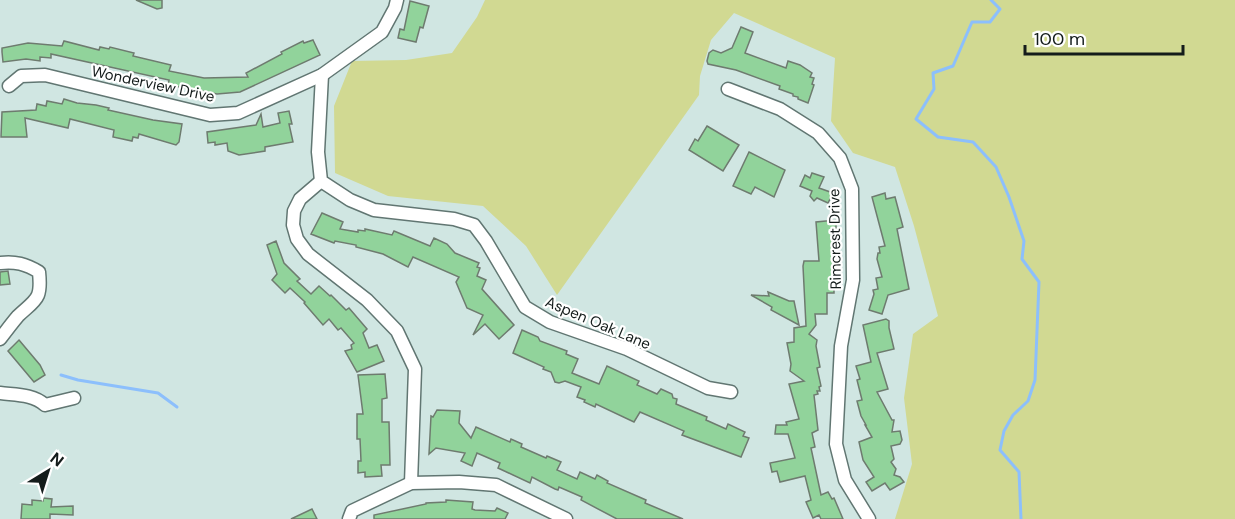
<svg xmlns="http://www.w3.org/2000/svg" width="1235" height="519" font-family="'DM Sans',sans-serif">
<style>
.green{fill:#d1d992}
.lines{fill:none;stroke-linecap:round;stroke-linejoin:round}
.stream{stroke:#8cbffc;stroke-width:3}
.building{fill:#91d39b;stroke:#6e7b6f;stroke-width:1.5}
.street-casing{stroke:#617672;stroke-width:15}
.street{stroke:#fff;stroke-width:12}
.labels{text-anchor:middle;dominant-baseline:central;stroke-width:4.5;stroke-linejoin:round;paint-order:stroke}
.street-label{font-size:15px;fill:#141c1b;stroke:#fff}
</style>
<rect width="100%" height="100%" fill="#d0e6e2"/>
<polygon class="green" points="485,0 1235,0 1235,519 895,519 912,464 904,398 913,334 938,316 914,226 895,167 853,153 831,121 835,58 734,13 711,40 700,76 699,95 557,295 526,246 483,206 388,196 335,173 334,106 352,61 406,60 452,53 477,17"/>
<g class="lines">
<g class="stream">
<polyline points="991,0 1000,9 990,22 972,22 953,66 933,73 934,89 916,119 938,137 973,142 996,167 1009,197 1024,241 1022,259 1039,282 1035,380 1028,401 1013,415 1004,431 1000,450 1019,472 1021,519"/>
<polyline points="61,375 78,380 158,393 177,407"/>
</g>
</g>
<g class="building">
<polygon points="136,0 162,0 162,8 157,9"/>
<polygon points="410,1 429,6 423,28 420,27 416,42 398,38 400,29 404,30"/>
<polygon points="741,27 753,32 745,53 786,68 788,61 800,65 812,73 810,77 814,78 812,84 814,85 808,103 798,99 798,97 793,96 793,94 779,89 780,86 736,70 708,64 707,61 709,53 713,50 721,53 732,48"/>
<polygon points="313,40 320,55 240,92 217,94 168,85 169,80 51,54 51,58 40,57 40,61 26,59 3,62 2,52 2,48 28,43 62,46 64,41 99,50 100,47 109,49 110,47 134,53 133,56 171,65 169,71 204,78 248,77 246,73 282,54 281,52 303,41 304,43"/>
<polygon points="64,99 77,103 96,105 109,108 108,110 153,120 182,124 179,142 176,145 139,134 138,138 133,137 132,141 113,137 114,130 70,119 68,128 25,118 27,137 1,137 2,112 36,110 37,104 46,106 47,101 62,104"/>
<polygon points="289,111 292,124 289,124 293,142 265,147 265,151 239,155 228,151 227,143 215,145 215,142 208,143 207,132 256,125 261,114 263,127 280,123 278,113"/>
<polygon points="707,126 739,145 723,171 689,150 695,139 698,141"/>
<polygon points="749,152 785,170 774,197 755,187 751,194 733,186"/>
<polygon points="812,173 824,177 819,188 833,193 828,203 817,198 814,201 810,196 812,191 800,186 805,175 810,178"/>
<polygon points="885,193 886,199 895,197 903,227 897,229 909,289 888,295 882,314 869,310 874,294 873,290 878,289 876,278 882,277 877,259 878,253 880,253 879,247 885,246 872,197"/>
<polygon points="322,213 343,222 340,229 358,232 358,230 365,231 365,229 392,235 394,231 430,246 434,238 447,244 455,253 479,263 477,267 480,268 477,276 486,280 482,289 514,325 499,339 485,324 473,335 483,315 467,308 456,282 459,277 413,257 408,267 383,254 356,247 356,245 335,241 334,243 311,234"/>
<polygon points="836,220 836,256 834,256 834,293 827,293 827,314 815,314 816,325 809,334 817,340 816,346 820,367 817,368 821,386 819,387 820,391 817,391 818,394 814,395 818,430 812,433 815,447 811,448 821,495 828,492 832,499 834,498 843,519 821,519 819,515 813,518 806,502 811,500 805,476 780,482 777,471 772,472 770,463 795,458 788,434 775,434 776,425 787,425 786,422 799,419 789,384 804,381 790,371 791,364 787,343 794,342 794,328 806,326 803,266 804,261 819,261 816,222"/>
<polygon points="276,241 284,263 300,279 297,281 311,294 319,286 330,296 331,295 346,310 349,308 367,329 363,333 369,348 377,345 384,361 357,372 345,351 352,349 351,345 354,343 341,328 338,330 329,319 323,325 304,303 305,302 290,288 285,293 272,280 277,274 267,245"/>
<polygon points="8,271 10,284 0,285 0,272"/>
<polygon points="768,292 789,301 794,301 799,325 771,310 772,307 751,295 769,296"/>
<polygon points="886,319 889,321 889,328 894,349 877,353 888,389 877,392 892,420 894,420 892,432 900,431 902,440 900,444 891,446 894,459 891,462 896,469 894,475 900,477 904,482 890,490 885,483 872,491 866,482 874,477 863,460 859,442 872,437 865,425 866,425 861,416 857,401 862,400 857,380 860,379 856,366 871,362 863,325"/>
<polygon points="522,330 538,337 540,341 567,351 566,354 578,359 572,373 599,384 607,366 639,381 637,385 657,394 661,389 672,394 673,398 677,399 676,404 707,417 706,420 726,429 728,424 745,432 743,436 749,438 741,457 682,435 684,431 640,412 634,422 596,404 595,407 584,402 585,400 577,397 581,387 565,381 559,383 555,382 551,372 543,369 544,367 513,353"/>
<polygon points="19,340 40,365 45,375 34,382 8,351"/>
<polygon points="385,374 387,398 382,399 382,422 389,422 390,465 381,465 382,476 365,477 365,472 358,473 358,461 361,461 360,439 357,439 357,414 363,414 358,375"/>
<polygon points="437,410 460,411 459,423 471,438 476,427 510,442 511,439 522,444 521,447 546,458 547,456 561,462 557,470 577,479 580,472 595,479 597,475 608,481 607,483 646,500 645,503 683,519 617,519 581,500 582,497 559,487 558,490 555,489 532,477 530,483 498,468 500,463 477,453 472,466 461,461 465,453 436,448 429,454 431,416 433,417"/>
<polygon points="43,498 52,499 51,507 73,506 73,515 50,514 50,519 21,519 22,504 32,505 32,500 43,501"/>
<polygon points="446,500 473,502 472,509 475,510 495,511 497,508 508,513 505,519 374,519 374,515 426,504 426,503 446,502"/>
<polygon points="312,509 317,519 291,519"/>
</g>
<g class="lines">
<defs>
<g id="street">
<polyline points="322,75 318,152 321,181 350,200 374,210 454,219 474,225 486,241 525,307 550,322 627,349 708,388 731,392"/>
<polyline points="9,86 21,76 45,75 210,115 238,113 322,75 382,32 395,8 397,0"/>
<polyline points="728,89 780,109 818,133 840,158 852,189 853,280 841,346 836,444 845,480 869,519"/>
<polyline points="321,181 300,199 294,211 293,225 297,239 308,254 367,300 397,331 415,369 411,483"/>
<path d="M0 263C15 261 26 264 39 272 42 300 36 299 18 316 12 323 6 331 0 339"/>
<path d="M0 393C15 395 33 394 45 405L74 398"/>
<polyline points="349,519 352,511 411,483 459,482 496,485 566,519"/>
</g>
</defs>
<use href="#street" class="street-casing"/>
<use href="#street" class="street"/>
</g>
<g class="labels">
<g class="street-label">
<text transform="translate(153 84) rotate(12)">Wonderview Drive</text>
<text transform="translate(835 239) rotate(-91)">Rimcrest Drive</text>
<text transform="translate(598 323) rotate(23)">Aspen Oak Lane</text>
</g>
</g>
<g transform="translate(48 471) rotate(38)" stroke="#ffffff" stroke-width="4.5" paint-order="stroke">
<path d="M0-4.5L10 22L0 15L-10 22Z" fill="#141c1b"/>
<text y="-9" font-size="16" font-weight="bold" text-anchor="middle" fill="#141c1b">N</text>
</g>
<path d="M1025 45v9h158v-9" fill="none" stroke="#141c1b" stroke-width="3"/>
<text x="1034" y="45" font-size="18" fill="#141c1b" stroke="#ffffff" stroke-width="4.5" paint-order="stroke">100 m</text>
</svg>
